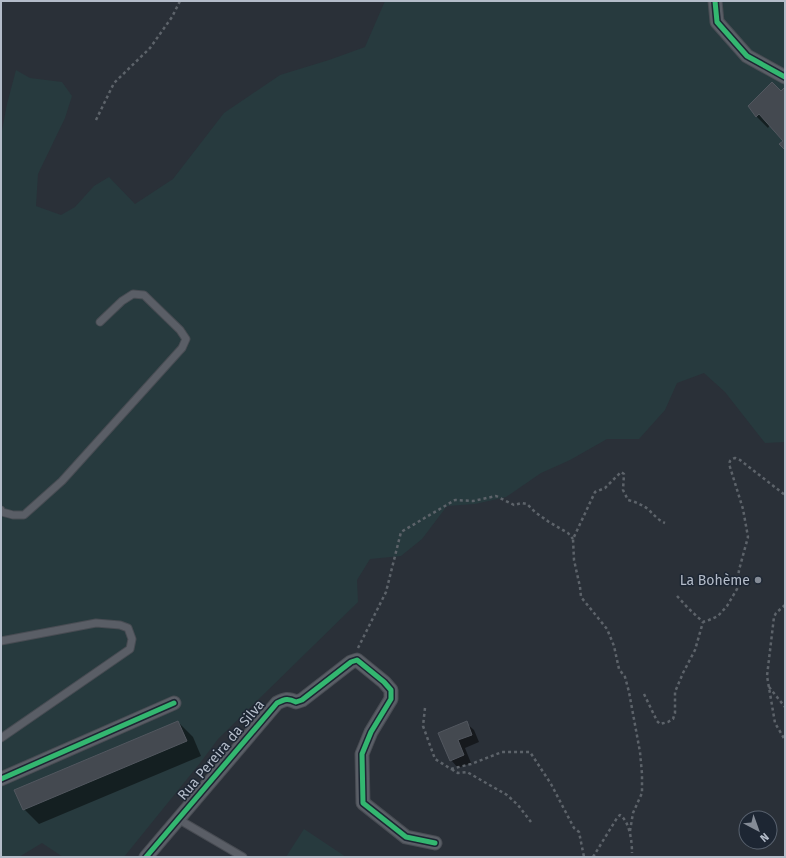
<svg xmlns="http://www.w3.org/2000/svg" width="786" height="858" font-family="'Fira Sans',sans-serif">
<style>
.green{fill:#273a3e}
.shadow{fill:#0007}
.building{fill:#444950;stroke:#52575f}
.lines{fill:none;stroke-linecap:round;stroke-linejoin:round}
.service-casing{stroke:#484c53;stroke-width:9}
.minor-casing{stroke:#484c53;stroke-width:15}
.path{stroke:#5d636a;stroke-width:2.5;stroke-dasharray:3 3;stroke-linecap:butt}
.service{stroke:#5a5e66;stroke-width:7}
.minor{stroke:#5a5e66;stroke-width:13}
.cycleway-casing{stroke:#1d2633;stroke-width:8}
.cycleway{stroke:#33b770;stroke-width:5}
.poi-dot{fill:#848b96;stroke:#1d2633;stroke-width:1.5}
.labels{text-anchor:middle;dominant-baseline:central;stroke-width:3;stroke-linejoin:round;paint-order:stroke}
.poi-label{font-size:14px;fill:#b4bcc9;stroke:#1d2633;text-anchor:end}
.street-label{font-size:14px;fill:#b4bcc9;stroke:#1d2633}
</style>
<rect width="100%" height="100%" fill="#2a3038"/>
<g class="green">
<polygon points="385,1 785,1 785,442 765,443 725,392 704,373 677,383 665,410 639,439 607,439 570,460 541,473 506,497 475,504 447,506 422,539 401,556 370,559 357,580 358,602 218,739 200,763 124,857 63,857 42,843 19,857 1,857 1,136 7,104 16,70 30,78 62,82 72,96 65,118 38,174 36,206 61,215 75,207 94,186 109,177 135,204 173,179 224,113 280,75 329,60 365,47"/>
<polygon points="304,829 346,857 286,857"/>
</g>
<g class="shadow">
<polygon points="785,90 785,149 784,141 770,125 768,128 756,116 781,92"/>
<polygon points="178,722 193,737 201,756 39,824 24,809"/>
<polygon points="466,723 474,730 479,742 465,748 471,763 458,768 451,760 440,733"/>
</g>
<g class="building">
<polygon points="772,82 781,91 784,88 785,88 785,150 779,144 783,141 759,114 756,117 748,106"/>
<polygon points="178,721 187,741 23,810 14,790"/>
<polygon points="467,721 472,735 458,740 464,755 450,761 438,733"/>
</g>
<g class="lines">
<defs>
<g id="service">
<polyline points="1,510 2,512 13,515 24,515 62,481 182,348 186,339 180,330 144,295 133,294 122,301 100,322"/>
<polyline points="1,641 96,623 120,625 128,628 132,639 130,649 1,738"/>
<polyline points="178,819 243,857"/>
</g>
<g id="minor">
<polyline points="715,1 717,22 747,56 785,77"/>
<polyline points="1,779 174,703"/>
<path d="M146 857 277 703C285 699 288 698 296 702L302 700 351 662 357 660 384 682 391 690V699L371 732 362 754 363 803 406 837 435 843"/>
</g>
</defs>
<use href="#service" class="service-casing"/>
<use href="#minor" class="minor-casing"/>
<g class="path">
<polyline points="96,120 114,83 150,48 172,17 180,1"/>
<path d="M677 596 688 608 703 622 709 620 718 616 727 606 737 589 739 570 748 537 743 509 730 467C729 462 729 460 735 458L740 460 785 495"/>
<polyline points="785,605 776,613 774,617 767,676 775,723 785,740"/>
<polyline points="358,648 386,592 401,532 455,500 473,501 496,496 514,505 522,503 527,504 535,512 549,522 568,533 573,539"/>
<polyline points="769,687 785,707"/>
<polyline points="644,694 657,721 660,724 668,722 673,719 675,713 675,692 683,673 695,650 703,622"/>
<polyline points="425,708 423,726 435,759 451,769 471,764 502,752 530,752 551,784 574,828 579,832 584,857"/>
<polyline points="452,769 455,772 458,773 467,772 507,795 518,805 531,822"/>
<path d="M630 831 633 813 642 793V774L640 752 629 692 625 677 619 669 614 646 607 629 581 597 580 587 574 560 573 539 595 492 605 488 621 472 624 474 623 490 628 500C636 502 643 505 649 510 654 515 658 520 665 523"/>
<path d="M593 857 617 818 620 815C630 822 632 842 632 853"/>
</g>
<use href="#service" class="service"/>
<use href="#minor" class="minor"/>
<defs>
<g id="cycleway">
<polyline points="715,1 717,22 747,56 785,77"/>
<polyline points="1,779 174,703"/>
<path d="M146 857 277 703C285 699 288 698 296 702L302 700 351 662 357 660 384 682 391 690V699L371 732 362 754 363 803 406 837 435 843"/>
</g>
</defs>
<use href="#cycleway" class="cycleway-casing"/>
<use href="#cycleway" class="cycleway"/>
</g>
<circle class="poi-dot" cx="758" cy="580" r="4"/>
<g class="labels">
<g class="poi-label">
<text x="750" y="580">La Bohème</text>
</g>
<g class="street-label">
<text transform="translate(221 750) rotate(-50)">Rua Pereira da Silva</text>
</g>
</g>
<rect width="786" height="858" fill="none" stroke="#b4bcc9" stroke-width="4"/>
<g transform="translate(758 830) rotate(139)"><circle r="19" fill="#1d2633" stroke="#59626f"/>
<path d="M0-3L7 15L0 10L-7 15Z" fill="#848b96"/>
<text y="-6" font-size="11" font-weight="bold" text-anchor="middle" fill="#b4bcc9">N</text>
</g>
</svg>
